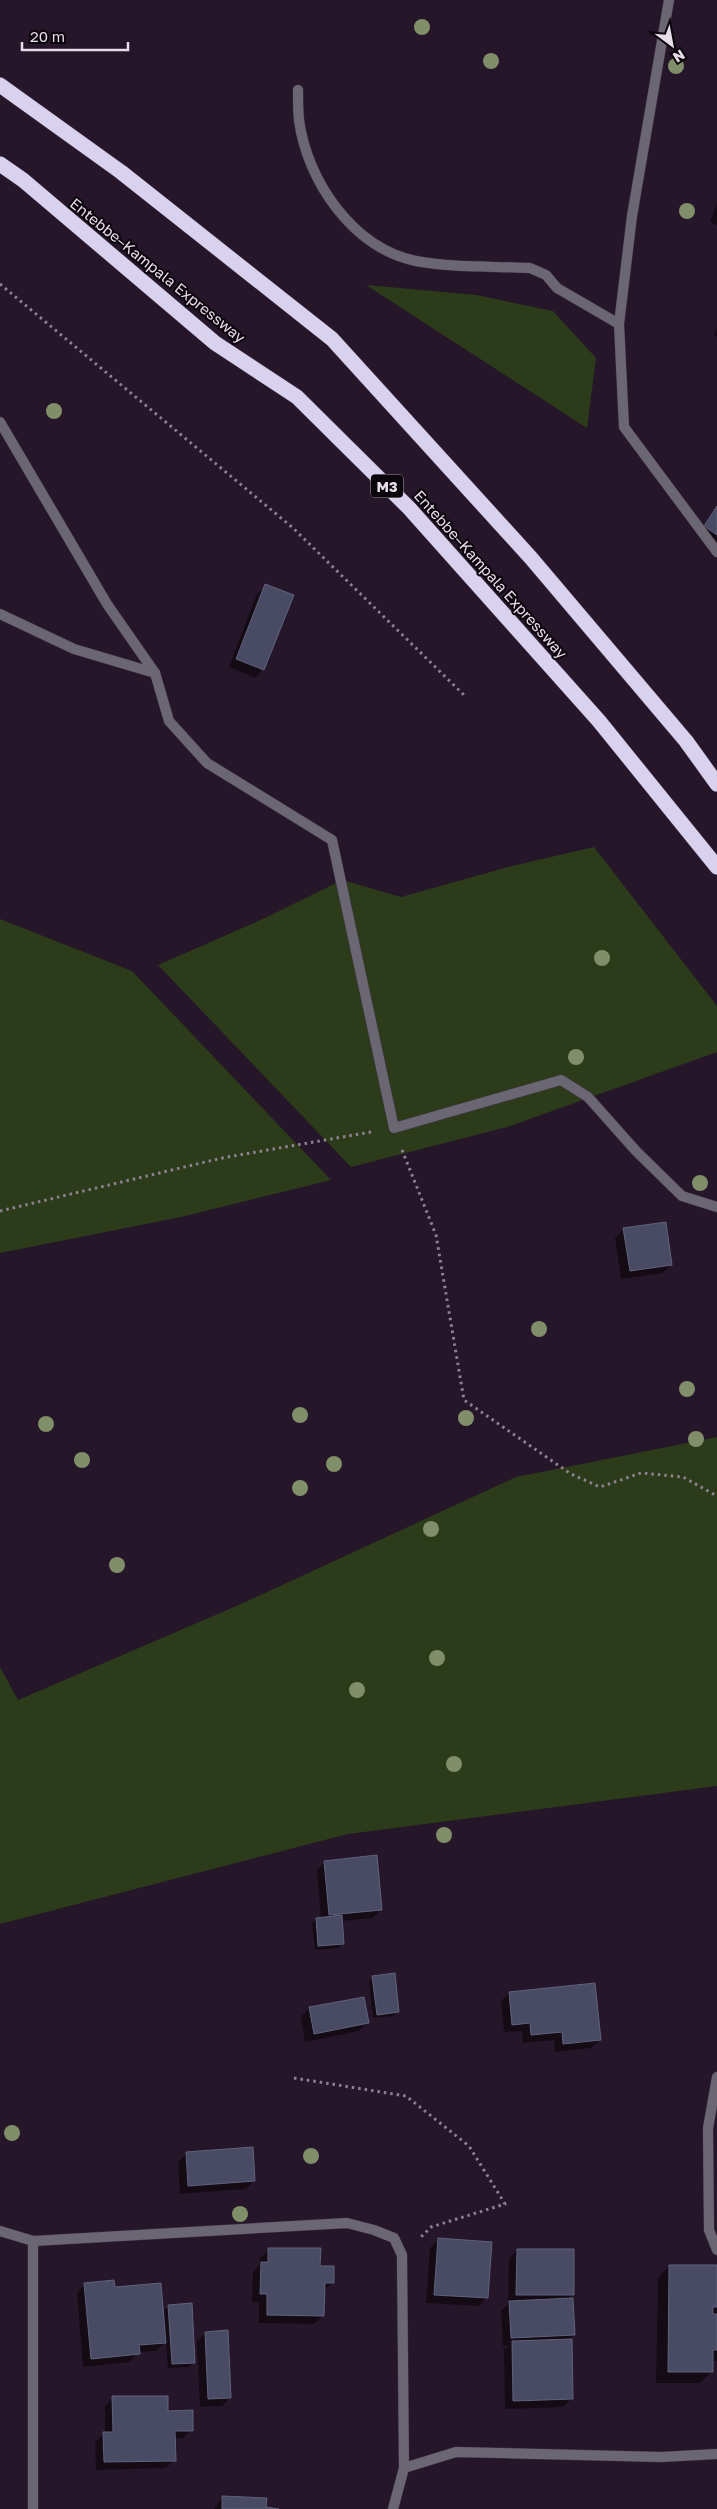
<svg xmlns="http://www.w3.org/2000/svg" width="717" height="2509" font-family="'Golos Text',sans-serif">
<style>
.green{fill:#2c3b19}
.shadow{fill:#0007}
.building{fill:#494b64;stroke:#60627c}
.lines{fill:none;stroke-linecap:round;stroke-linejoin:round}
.lane-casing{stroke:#413244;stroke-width:11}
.street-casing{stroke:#413244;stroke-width:11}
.highway-casing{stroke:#413244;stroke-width:16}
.path{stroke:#8e8191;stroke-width:3;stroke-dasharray:2.5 4;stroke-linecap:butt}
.lane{stroke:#6a6773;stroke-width:10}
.street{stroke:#6a6773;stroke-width:10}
.highway{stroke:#d8d2ef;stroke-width:15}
.tree{fill:#808e69}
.labels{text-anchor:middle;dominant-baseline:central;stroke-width:4;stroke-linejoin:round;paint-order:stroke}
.shield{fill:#0b050c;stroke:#a59ca7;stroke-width:1}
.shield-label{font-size:14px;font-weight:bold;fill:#e7dce9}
.street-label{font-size:15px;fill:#e7dce9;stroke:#0b050c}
</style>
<rect width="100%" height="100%" fill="#261629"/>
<g class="green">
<polygon points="366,285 476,295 553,311 596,358 587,428"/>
<polygon points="594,847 717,1006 717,1052 507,1127 351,1167 158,965 265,918 342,880 401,897 512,866"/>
<polygon points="0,919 132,971 331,1180 181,1217 0,1253"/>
<polygon points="717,1437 717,1786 348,1834 0,1924 0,1667 18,1700 241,1604 516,1477"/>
</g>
<g class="shadow">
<polygon points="717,203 717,225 710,222"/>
<polygon points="717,327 717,337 714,335"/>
<polygon points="717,505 717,541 701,531"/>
<polygon points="266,586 263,669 255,678 229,667 257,594"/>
<polygon points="624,1229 671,1264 663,1273 621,1279 615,1238"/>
<polygon points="325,1862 381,1909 373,1918 341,1921 343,1943 339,1948 315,1950 312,1923 316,1919 321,1919 317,1870"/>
<polygon points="373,1977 397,2012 393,2016 373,2018 369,1981"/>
<polygon points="509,1993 599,2040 591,2048 555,2052 554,2040 523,2043 522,2031 504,2032 501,2001"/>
<polygon points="309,2008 367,2023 359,2031 305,2042 301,2017"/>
<polygon points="186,2154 254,2181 246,2189 180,2194 178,2162"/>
<polygon points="438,2240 487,2297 479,2306 426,2303 430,2248"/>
<polygon points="269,2250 319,2267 333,2282 323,2291 323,2315 314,2324 259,2323 259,2302 252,2302 253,2272 260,2264 260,2258"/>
<polygon points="517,2250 573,2294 567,2300 573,2335 568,2341 571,2399 563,2407 505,2409 504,2350 509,2346 503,2346 501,2311 508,2304 509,2259"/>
<polygon points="669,2266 717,2266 717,2361 712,2361 712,2371 700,2383 656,2383 658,2278"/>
<polygon points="85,2284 114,2288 163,2323 165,2323 164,2310 169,2306 193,2363 189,2367 168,2368 166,2341 156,2351 138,2352 130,2362 83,2367 77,2293"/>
<polygon points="206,2333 230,2398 222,2406 200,2407 197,2341"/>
<polygon points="113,2398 167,2412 191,2430 183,2438 174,2439 174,2460 166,2468 96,2470 95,2442 105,2433 105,2406"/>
<polygon points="223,2497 265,2508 277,2509 214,2509"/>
</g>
<g class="building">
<polygon points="717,506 717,535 704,526"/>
<polygon points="265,584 294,595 264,670 236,659"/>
<polygon points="666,1222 672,1265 630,1271 623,1228"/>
<polygon points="377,1855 382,1910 329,1915 324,1861"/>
<polygon points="342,1915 344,1944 318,1946 316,1918"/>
<polygon points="395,1973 399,2012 377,2015 372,1976"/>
<polygon points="595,1983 601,2040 563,2044 562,2032 531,2035 530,2023 512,2025 509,1992"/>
<polygon points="364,1997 369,2023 314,2034 309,2007"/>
<polygon points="253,2147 255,2181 188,2186 186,2152"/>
<polygon points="438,2238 492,2242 488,2298 434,2295"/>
<polygon points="268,2248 321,2248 320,2266 334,2266 334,2283 325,2283 324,2316 267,2315 267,2294 260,2294 261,2262 268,2262"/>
<polygon points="517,2249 574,2249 574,2295 516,2295"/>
<polygon points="669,2265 717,2265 717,2307 713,2307 713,2314 717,2314 717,2350 713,2350 713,2372 668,2372"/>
<polygon points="114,2280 115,2287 161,2283 166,2343 139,2345 140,2354 91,2359 84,2283"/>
<polygon points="573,2298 575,2335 511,2338 509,2301"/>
<polygon points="192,2303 195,2363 172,2364 168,2305"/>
<polygon points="228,2330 231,2398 208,2399 205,2332"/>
<polygon points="572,2339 573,2399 513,2401 512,2341"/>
<polygon points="112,2396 168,2396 168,2411 193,2410 193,2431 175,2431 176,2461 104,2462 103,2432 113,2432"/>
<polygon points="222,2496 267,2498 266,2507 279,2509 222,2509"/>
</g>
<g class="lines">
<defs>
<path id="lane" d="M298 90C298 100 298 110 299 120 307 181 353 248 416 261 453 268 492 266 530 268L546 275 557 288 619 324"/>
<g id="street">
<polyline points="669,0 632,216 619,324 624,427 717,552"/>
<polyline points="0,422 107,604 155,673 169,721 207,763 332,840 394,1128 561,1080 588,1097 636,1151 682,1196 717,1207"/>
<polyline points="0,614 74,649 155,673"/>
<polyline points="717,2077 708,2128 709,2230 717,2250"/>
<polyline points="0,2231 33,2241 347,2223 374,2230 394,2238 402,2255 404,2468 393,2509"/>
<polyline points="33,2241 33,2509"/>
<polyline points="404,2468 456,2452 661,2457 717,2454"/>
</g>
<g id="highway">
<polyline points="0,85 121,172 332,339 531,558 686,741 717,784"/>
<polyline points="0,164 23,180 215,343 297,397 409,508 599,721 717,867"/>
</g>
</defs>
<use href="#lane" class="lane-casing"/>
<use href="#street" class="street-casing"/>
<use href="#highway" class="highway-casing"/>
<g class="path">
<polyline points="0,284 293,528 464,695"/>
<polyline points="402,1150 436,1235 464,1400 571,1474 600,1487 641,1473 683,1477 717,1496"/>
<polyline points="0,1211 222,1158 371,1132"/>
<polyline points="294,2078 406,2096 469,2146 505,2204 431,2227 419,2239"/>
</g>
<use href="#lane" class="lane"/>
<use href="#street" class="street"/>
<use href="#highway" class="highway"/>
</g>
<g class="tree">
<circle cx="422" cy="27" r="8"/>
<circle cx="491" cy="61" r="8"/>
<circle cx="676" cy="66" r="8"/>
<circle cx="687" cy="211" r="8"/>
<circle cx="54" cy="411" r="8"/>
<circle cx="602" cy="958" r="8"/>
<circle cx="576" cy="1057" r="8"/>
<circle cx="700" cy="1183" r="8"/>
<circle cx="539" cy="1329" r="8"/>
<circle cx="687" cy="1389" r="8"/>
<circle cx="300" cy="1415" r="8"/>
<circle cx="466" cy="1418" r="8"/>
<circle cx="46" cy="1424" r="8"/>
<circle cx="696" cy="1439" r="8"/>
<circle cx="82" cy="1460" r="8"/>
<circle cx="334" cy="1464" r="8"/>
<circle cx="300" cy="1488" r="8"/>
<circle cx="431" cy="1529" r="8"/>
<circle cx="117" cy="1565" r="8"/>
<circle cx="437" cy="1658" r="8"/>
<circle cx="357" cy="1690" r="8"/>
<circle cx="454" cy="1764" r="8"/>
<circle cx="444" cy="1835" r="8"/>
<circle cx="12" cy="2133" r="8"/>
<circle cx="311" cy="2156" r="8"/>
<circle cx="240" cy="2214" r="8"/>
</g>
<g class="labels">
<rect class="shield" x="371" y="474.5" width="32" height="23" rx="4"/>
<g class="shield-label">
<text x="387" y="486">M3</text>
</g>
<g class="street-label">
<text transform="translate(158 270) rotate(39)">Entebbe–Kampala Expressway</text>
<text transform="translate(491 574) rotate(48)">Entebbe–Kampala Expressway</text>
</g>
</g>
<g transform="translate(672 45) rotate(148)" stroke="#0b050c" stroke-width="4" paint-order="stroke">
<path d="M0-4L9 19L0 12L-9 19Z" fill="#e7dce9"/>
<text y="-8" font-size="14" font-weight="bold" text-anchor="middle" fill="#e7dce9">N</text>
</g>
<path d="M22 42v8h106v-8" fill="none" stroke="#e7dce9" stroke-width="2.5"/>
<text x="30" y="42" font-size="15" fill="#e7dce9" stroke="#0b050c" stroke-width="4" paint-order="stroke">20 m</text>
</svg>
